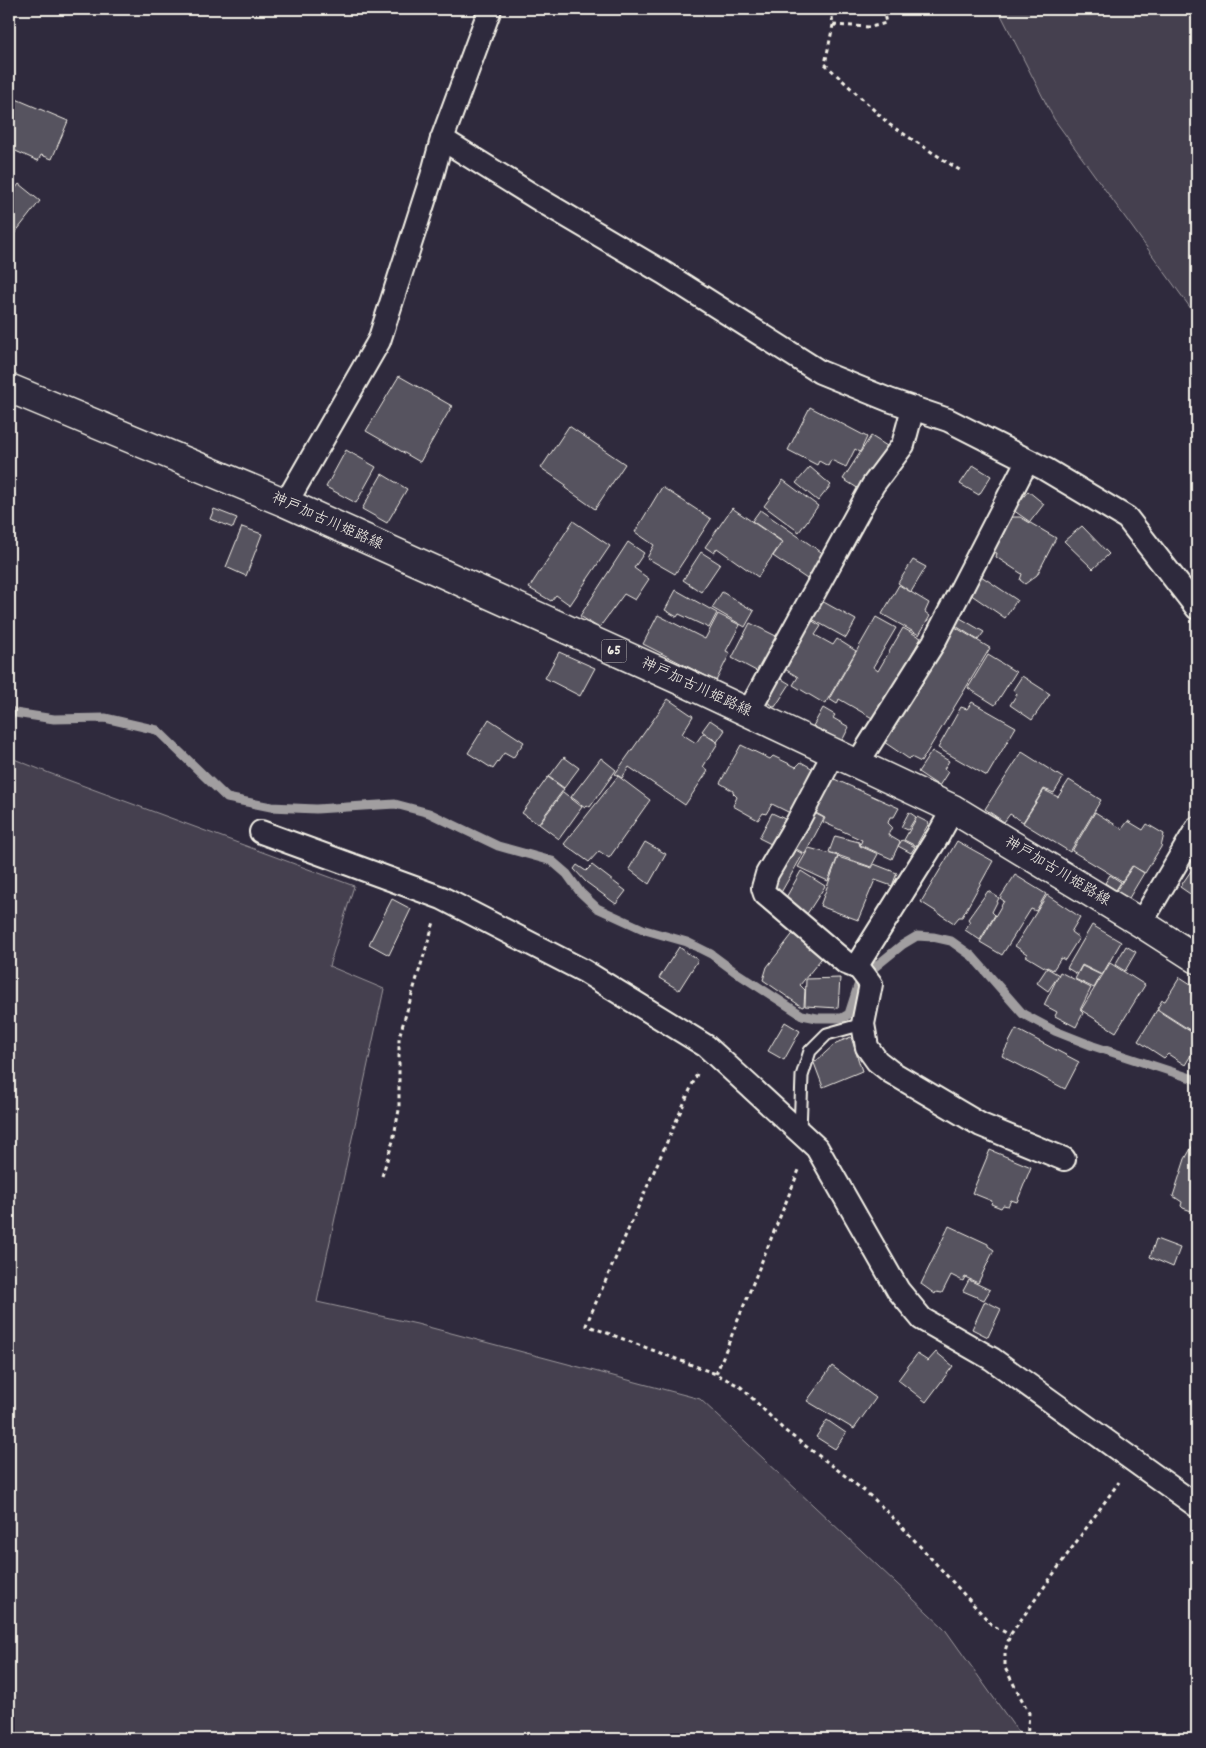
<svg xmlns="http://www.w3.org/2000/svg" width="1206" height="1748" font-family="Dekko,'Klee One',sans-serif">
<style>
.green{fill:#454050;stroke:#9c989c}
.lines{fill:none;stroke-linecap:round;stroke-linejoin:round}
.stream{stroke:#a19ea0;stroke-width:9}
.building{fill:#56525f;stroke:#f4f1e8}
.service-casing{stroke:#f4f1e8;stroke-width:15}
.minor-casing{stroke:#f4f1e8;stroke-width:26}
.primary-casing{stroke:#f4f1e8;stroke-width:31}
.path{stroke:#f4f1e8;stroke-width:3;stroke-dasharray:4 4;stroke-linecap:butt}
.service{stroke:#2f2a3d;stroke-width:11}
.minor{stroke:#2f2a3d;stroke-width:22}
.primary{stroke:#2f2a3d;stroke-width:28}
.labels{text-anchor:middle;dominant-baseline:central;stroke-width:4;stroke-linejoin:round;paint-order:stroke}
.shield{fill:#2f2a3d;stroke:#b9b5b5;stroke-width:1}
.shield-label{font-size:14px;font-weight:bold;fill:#f4f1e8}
.street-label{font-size:15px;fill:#f4f1e8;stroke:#2f2a3d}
</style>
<rect width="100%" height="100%" fill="#2f2a3d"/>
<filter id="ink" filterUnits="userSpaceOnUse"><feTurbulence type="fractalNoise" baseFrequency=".02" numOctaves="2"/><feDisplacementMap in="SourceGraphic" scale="10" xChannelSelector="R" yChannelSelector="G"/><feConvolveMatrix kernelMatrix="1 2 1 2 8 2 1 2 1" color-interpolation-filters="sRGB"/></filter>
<g filter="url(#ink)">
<g class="green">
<polygon points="998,9 1197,9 1197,317 1054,119"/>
<polygon points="9,757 49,773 354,886 329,966 384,989 317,1302 417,1324 700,1399 944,1628 1023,1739 9,1739"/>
</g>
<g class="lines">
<polyline class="stream" points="9,710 15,713 54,719 105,718 157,730 227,798 271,807 316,809 395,804 429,813 498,846 552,861 567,874 580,892 597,908 645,930 687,942 711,954 734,971 802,1015 817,1018 842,1018 849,1014 858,986 870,971 902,945 917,936 933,937 951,941 972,956 1023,1014 1055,1031 1093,1046 1197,1080"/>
</g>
<g class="building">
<polygon points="9,96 68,121 52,159 41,155 38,161 9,148"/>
<polygon points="19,184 40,201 15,233 9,228 9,197"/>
<polygon points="399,376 452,406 420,462 366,431"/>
<polygon points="810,407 867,437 860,452 855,449 846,467 831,460 828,466 819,461 817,465 788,450"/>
<polygon points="569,426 625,464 595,509 565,488 566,485 541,468"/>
<polygon points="871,436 887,446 859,489 843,479"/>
<polygon points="346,450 376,467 356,503 326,487"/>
<polygon points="973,465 991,476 979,495 960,484"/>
<polygon points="810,467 831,485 818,501 796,483"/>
<polygon points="382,474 407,489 387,523 362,509"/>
<polygon points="783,480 818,506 799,532 764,506"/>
<polygon points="662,487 711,519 675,574 647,558 654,545 635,532"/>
<polygon points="1028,491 1044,504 1030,522 1013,510"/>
<polygon points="732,508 782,542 758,577 717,548 714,553 705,547"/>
<polygon points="214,509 237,518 233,528 210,519"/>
<polygon points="760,510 824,554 807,579 773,556 783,542 752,521"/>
<polygon points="1011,517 1020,517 1056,538 1037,575 1025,584 1020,580 1022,574 996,557 997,553 992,552"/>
<polygon points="573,521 610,546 570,605 556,595 551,601 529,588"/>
<polygon points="1082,526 1109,554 1093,569 1064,541"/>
<polygon points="242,527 262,534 246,576 226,567"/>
<polygon points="628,542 644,553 634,568 649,579 635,600 624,594 599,628 580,616"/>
<polygon points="701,552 720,564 701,592 683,580"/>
<polygon points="913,560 926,567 911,592 898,583"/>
<polygon points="981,576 1017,600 1005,618 970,594"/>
<polygon points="899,585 929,603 925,612 930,616 919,635 882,614"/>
<polygon points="676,590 717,613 709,628 679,614 677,617 665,610"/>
<polygon points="722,592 754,611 745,627 712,608"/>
<polygon points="820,600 856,620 846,638 810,618"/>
<polygon points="718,614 740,625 726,651 730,653 716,681 643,644 658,615 705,639"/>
<polygon points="955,615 984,632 978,640 951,623"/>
<polygon points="876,617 896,628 873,667 878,671 903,628 921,638 874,719 839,699 837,704 829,699"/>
<polygon points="811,620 821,626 815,635 833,645 837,639 856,651 825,704 793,685 798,677 783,668"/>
<polygon points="750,623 778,637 760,673 732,658"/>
<polygon points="950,624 990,648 921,762 911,757 909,759 884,742"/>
<polygon points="559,652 595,668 580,696 545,678"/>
<polygon points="988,655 1016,672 995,705 968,688"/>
<polygon points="1022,676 1050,694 1032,720 1010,705 1017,694 1013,690"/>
<polygon points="780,678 790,684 775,707 765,701"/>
<polygon points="668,699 693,716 682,734 696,743 703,733 718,743 703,767 708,771 685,805 629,767 622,778 615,774"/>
<polygon points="972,702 1016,727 987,776 938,748 961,707 967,709"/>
<polygon points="823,708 835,715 833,718 849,727 842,741 813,726"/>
<polygon points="489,719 524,742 513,758 504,753 493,769 468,753"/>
<polygon points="710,720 725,730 717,742 702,731"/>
<polygon points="741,745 770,759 773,756 796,767 801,762 815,770 792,814 772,804 766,814 763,813 758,820 733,806 737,797 733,793 733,791 720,783"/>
<polygon points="932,751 949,761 944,769 948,772 939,786 918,772"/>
<polygon points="1022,752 1063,778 1054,793 1044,789 1023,822 1010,814 1004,822 985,809"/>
<polygon points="564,757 579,768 564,788 549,777"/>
<polygon points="601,758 616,770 590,807 587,805 585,807 571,797"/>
<polygon points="618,776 650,800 609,858 599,851 589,862 564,844"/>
<polygon points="548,777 564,789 538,824 522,813"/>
<polygon points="832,778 899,808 894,817 890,817 888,823 892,827 888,835 900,842 892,859 860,845 862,840 823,822 825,818 816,813"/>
<polygon points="1069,780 1101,800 1070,852 1023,823 1044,790 1058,797"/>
<polygon points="563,792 582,807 559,839 539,824"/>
<polygon points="812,812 824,818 805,854 793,847"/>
<polygon points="909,812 916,817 908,830 901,827"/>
<polygon points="1095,812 1122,829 1128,821 1143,830 1147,824 1164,834 1161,847 1145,873 1132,866 1122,881 1072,851"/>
<polygon points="772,813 787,820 773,845 759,838"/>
<polygon points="917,817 929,823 916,846 904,840"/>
<polygon points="835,836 859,842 860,846 878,854 871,867 829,852"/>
<polygon points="902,840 915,847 911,853 898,846"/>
<polygon points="957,841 993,861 962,917 959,917 954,923 921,902"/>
<polygon points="645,842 666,854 649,884 629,869"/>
<polygon points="792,848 803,854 779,896 771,887"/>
<polygon points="809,848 838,856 828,881 798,867"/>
<polygon points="838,857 872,868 874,864 897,873 892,886 875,880 858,920 820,906"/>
<polygon points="1197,862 1197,904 1195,903 1196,898 1180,887"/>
<polygon points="577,865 586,871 592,865 626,891 616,904 586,882 574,869"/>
<polygon points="1133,866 1144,873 1129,898 1116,891"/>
<polygon points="801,871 825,886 805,917 784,901"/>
<polygon points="1015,875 1046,894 1036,911 1031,909 1002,955 980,942 1004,901 1000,898"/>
<polygon points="1110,875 1121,882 1116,890 1105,883"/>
<polygon points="988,891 999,898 992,912 995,915 980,940 965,930 970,922 968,919"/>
<polygon points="1047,895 1080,917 1071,932 1079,938 1065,960 1061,958 1053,970 1047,967 1046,968 1026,956 1027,954 1015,946"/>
<polygon points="392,899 411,909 389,955 369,944"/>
<polygon points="1092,925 1121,942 1102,975 1082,965 1077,974 1067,968"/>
<polygon points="795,931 825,954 800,985 805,990 804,1006 802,1007 763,980 767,967"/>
<polygon points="1126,946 1136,952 1125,971 1115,965"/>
<polygon points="679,947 698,960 679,990 659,978"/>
<polygon points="1110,963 1145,985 1116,1032 1081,1010"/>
<polygon points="1082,966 1101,975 1094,988 1075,979"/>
<polygon points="1047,968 1059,975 1048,991 1037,983"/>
<polygon points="1060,972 1091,988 1080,1010 1083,1013 1076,1027 1055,1016 1057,1012 1044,1005"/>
<polygon points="1180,977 1197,988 1197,1031 1196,1034 1157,1009 1162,1000 1165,1001"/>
<polygon points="840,978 838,1008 805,1006 806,979"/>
<polygon points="1157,1010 1196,1035 1191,1043 1196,1047 1185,1065 1168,1054 1164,1058 1138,1041"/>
<polygon points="785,1022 800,1031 784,1060 768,1051"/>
<polygon points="1016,1029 1079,1062 1065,1089 1002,1056"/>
<polygon points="851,1037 862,1071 823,1087 814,1063 836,1043"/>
<polygon points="1197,1142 1197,1213 1183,1208 1181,1206 1182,1202 1173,1196 1185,1159 1193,1145 1196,1146"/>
<polygon points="990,1150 1031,1167 1017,1202 1011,1200 1008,1206 1003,1205 1001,1208 991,1204 992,1201 972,1193"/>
<polygon points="949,1226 988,1244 988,1246 994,1250 978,1283 965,1277 963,1281 951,1275 942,1293 936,1292 935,1294 921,1284"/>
<polygon points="1156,1239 1180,1248 1173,1267 1150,1257"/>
<polygon points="969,1280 990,1290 984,1300 963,1291"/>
<polygon points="985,1301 1001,1309 988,1337 972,1329"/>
<polygon points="936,1352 953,1366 926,1402 898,1380 917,1354 928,1361"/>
<polygon points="832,1366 876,1398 854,1429 807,1401"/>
<polygon points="827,1420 846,1433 835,1449 816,1437"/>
</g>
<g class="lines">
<defs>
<polyline id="service" points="800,1131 802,1076 810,1051 827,1034 863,1024"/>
<g id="minor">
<polyline points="442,139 540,200 664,273 820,372 889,400 948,420 1045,469 1127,518 1197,608"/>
<polyline points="286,503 379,341 432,176 442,139 490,9"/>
<polyline points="748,713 873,485 903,445 913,408"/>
<polyline points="834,753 798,821 767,874 763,888 765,894 846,963 859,968 871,984 863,1024 867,1047 877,1061 891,1072 981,1125 1064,1159"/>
<polyline points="857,764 934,642 1027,461"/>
<polyline points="261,832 442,898 584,971 706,1046 817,1148 898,1290 922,1319 992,1359 1197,1506"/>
<polyline points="1141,923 1197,828"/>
<polyline points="856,967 938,836 953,809"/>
</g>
<polyline id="primary" points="9,388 286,503 686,683 953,809 1141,923 1197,959"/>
</defs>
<use href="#service" class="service-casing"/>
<use href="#minor" class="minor-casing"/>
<use href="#primary" class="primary-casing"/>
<g class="path">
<polyline points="831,9 833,25 825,64 890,125 961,171"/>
<polyline points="833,25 871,27 886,23 883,9"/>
<polyline points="697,1074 586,1325 716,1374 741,1387 784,1430 834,1467 874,1499 906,1531 992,1625 1010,1635"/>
<polyline points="382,1176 393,1141 399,1110 399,1037 434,922"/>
<polyline points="716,1374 799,1170"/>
<polyline points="1027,1739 1029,1713 1005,1668 1005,1651 1010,1635 1119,1482"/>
</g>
<use href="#service" class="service"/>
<use href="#minor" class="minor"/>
<use href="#primary" class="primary"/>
</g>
</g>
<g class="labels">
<rect class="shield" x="601.5" y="639.5" width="25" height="23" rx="4"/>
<g class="shield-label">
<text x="614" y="651">65</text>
</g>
<g class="street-label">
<text transform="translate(327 522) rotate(24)">神戸加古川姫路線</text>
<text transform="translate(696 688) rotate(25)">神戸加古川姫路線</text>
<text transform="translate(1057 872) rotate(31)">神戸加古川姫路線</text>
</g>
</g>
<rect width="1206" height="1748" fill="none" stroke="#2f2a3d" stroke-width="30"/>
<rect x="15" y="15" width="1176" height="1718" fill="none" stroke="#f4f1e8" stroke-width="2" filter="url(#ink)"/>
</svg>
